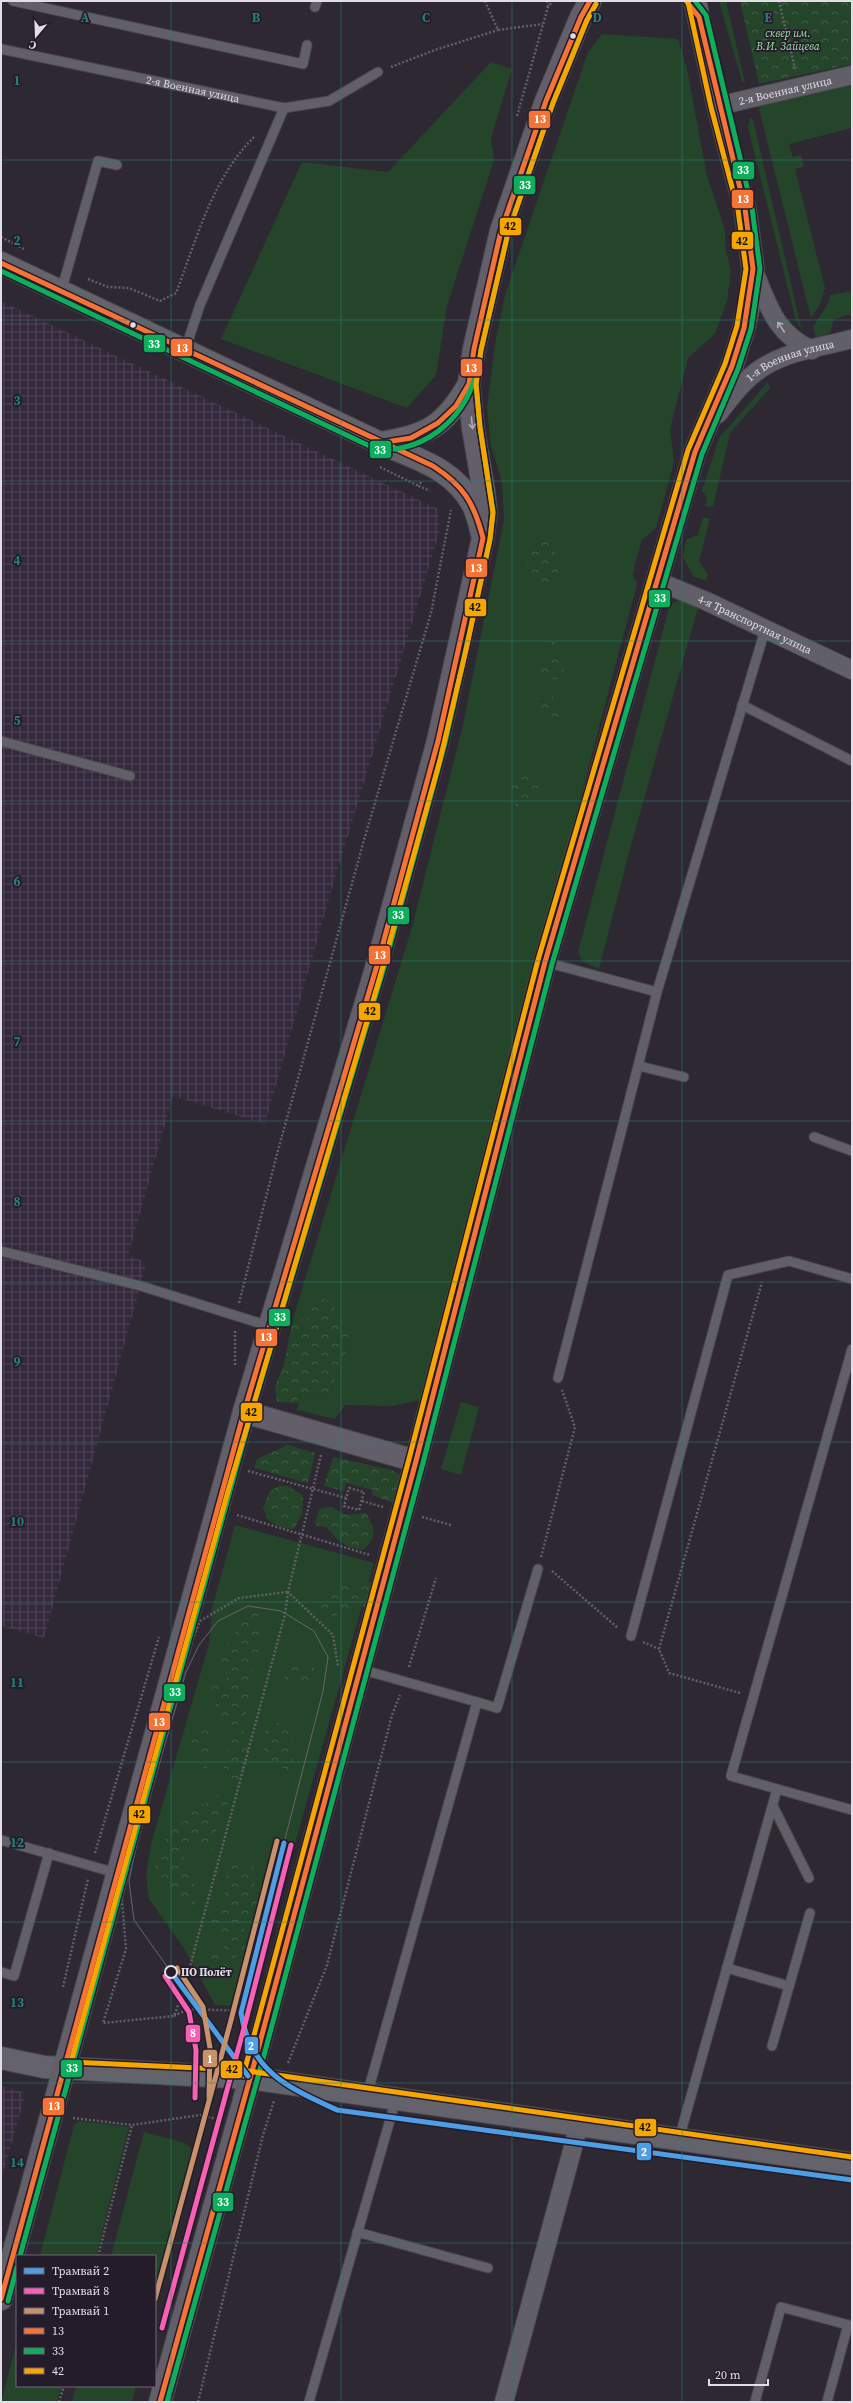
<svg xmlns="http://www.w3.org/2000/svg" width="853" height="2403" font-family="'Source Serif 4',serif">
<style>
.industrial{fill:url(#industrial-grid)}
.grass{fill:#25452a}
.forest{fill:url(#forest-crowns)}
.lines{fill:none;stroke-linecap:round;stroke-linejoin:round}
.lane-casing{stroke:#4a464d;stroke-width:11}
.street-casing{stroke:#4a464d;stroke-width:20}
.secondary-casing{stroke:#4a464d;stroke-width:24}
.primary-casing{stroke:#4a464d;stroke-width:24}
.path{stroke:#625f66;stroke-width:2.5;stroke-dasharray:2 2;stroke-linecap:butt}
.lane{stroke:#615f67;stroke-width:9}
.street{stroke:#615f67;stroke-width:18}
.secondary{stroke:#64626b;stroke-width:22}
.primary{stroke:#635f6a;stroke-width:22}
.tram{stroke:#68646c;stroke-width:1}
.bus-1-casing{stroke:#241b2b;stroke-width:8}
.bus-2-casing{stroke:#241b2b;stroke-width:8}
.bus-3-casing{stroke:#241b2b;stroke-width:8}
.bus-1{stroke:#f57335;stroke-width:5}
.bus-2{stroke:#0daf5c;stroke-width:5}
.bus-3{stroke:#f7a600;stroke-width:5}
.tram-1-casing{stroke:#241b2b;stroke-width:8}
.tram-2-casing{stroke:#241b2b;stroke-width:8}
.tram-3-casing{stroke:#241b2b;stroke-width:8}
.tram-1{stroke:#4d9ee5;stroke-width:5}
.tram-2{stroke:#f860b3;stroke-width:5}
.tram-3{stroke:#c7916a;stroke-width:5}
.oneway{stroke:#afabb4}
.oneway2{stroke:#b0abb6}
.grid{fill:none;stroke:#24807a;stroke-width:1;stroke-opacity:0.55}
.bus-dot{fill:#e3dde8;stroke:#241b2b;stroke-width:1.5}
.stop-dot{fill:#241b2b;stroke:#e3dde8;stroke-width:2}
.labels{text-anchor:middle;dominant-baseline:central;stroke-width:3.5;stroke-linejoin:round;paint-order:stroke}
.park-label{font-size:11px;font-style:italic;fill:#9ee1a4;stroke:#241b2b}
.street-label{font-size:11px;fill:#e3dde8;stroke:#241b2b}
.stop-label{font-size:11px;font-weight:bold;fill:#e3dde8;stroke:#241b2b;text-anchor:start}
.grid-label{font-size:13px;text-anchor:middle;font-weight:bold;fill:#24807a;stroke:#241b2b;stroke-width:3.5;stroke-linejoin:round;paint-order:stroke}
.line-badge{stroke:#241b2b;stroke-width:1.5}
.badge-label{font-size:11px;text-anchor:middle;font-weight:bold;fill:#fff}
.pale-badge-label{font-size:11px;text-anchor:middle;font-weight:bold;fill:#111}
</style>
<defs>
<pattern id="industrial-grid" width="8" height="8" patternUnits="userSpaceOnUse"><rect width="8" height="8" fill="#34283c"/><path d="M0 4h8M4 0v8" fill="none" stroke="#514758"/></pattern>
<pattern id="forest-crowns" width="20" height="18" patternUnits="userSpaceOnUse"><rect width="20" height="18" fill="#25452a"/><path d="M2 6a3 3 0 1 1 6 0M12 15a3 3 0 1 1 6 0" fill="none" stroke="#445f49"/></pattern>
</defs>
<rect width="100%" height="100%" fill="#2d2831"/>
<g class="industrial">
<polygon points="1,301 438,509 440,530 331,892 265,1124 173,1096 128,1256 147,1262 44,1638 1,1626"/>
<polygon points="1,2086 26,2093 1,2180"/>
</g>
<g class="grass">
<polygon points="719,1 726,1 745,83 742,81"/>
<polygon points="602,34 678,39 687,69 707,176 725,230 726,251 731,271 727,301 715,334 688,358 670,429 674,462 656,528 642,540 635,563 633,575 637,584 421,1400 392,1406 345,1405 335,1419 297,1410 301,1393 324,1400 333,1386 350,1343 309,1320 293,1319 412,927 462,729 504,520 502,482 491,446 487,408 495,344 505,295 588,52"/>
<polygon points="491,62 512,69 491,138 494,160 447,306 436,375 407,408 221,339 302,162 388,172"/>
<polygon points="852,83 852,128 789,144 793,157 801,155 804,167 795,169 825,288 819,306 811,318 758,105"/>
<polygon points="750,118 753,119 802,332 795,317 748,127"/>
<polygon points="852,291 852,314 834,319 830,333 816,337 813,327 829,302 830,295"/>
<polygon points="768,382 770,388 730,433 713,507 705,506 707,498 702,491 719,438"/>
<polygon points="703,517 710,519 699,561 708,575 706,581 693,576 683,557 686,540 698,535"/>
<polygon points="684,599 696,601 698,608 631,845 599,969 582,961 578,952 670,604"/>
<polygon points="461,1402 479,1407 461,1475 441,1469"/>
<polygon points="235,1525 374,1563 249,2007 215,2005 183,1947 149,1899 146,1876 151,1844 209,1644 212,1608"/>
<polygon points="79,2121 129,2127 96,2256 40,2256 74,2125"/>
<polygon points="144,2132 185,2143 197,2155 155,2315 155,2256 111,2256"/>
<polygon points="17,2342 17,2386 62,2386 57,2402 1,2402"/>
<polygon points="76,2386 136,2386 132,2402 72,2402"/>
</g>
<g class="forest">
<polygon points="740,1 852,1 852,64 759,84"/>
<polygon points="541,541 548,541 553,545 559,576 555,576 552,590 543,595 539,587 532,586 533,579 529,573 531,570 526,566 530,558 525,552"/>
<path d="M553 641C566 653 566 662 562 678L546 680 539 674V666L548 656 549 646Z"/>
<polygon points="544,689 553,696 554,704 560,707 564,720 557,721 553,718 551,711 532,714 529,707 530,702 539,697 536,693 538,690"/>
<polygon points="520,770 537,771 540,778 536,781 539,789 534,797 522,800 523,809 519,811 514,803 516,797 505,791 513,777"/>
<polygon points="318,1297 334,1303 336,1316 347,1325 350,1343 333,1386 324,1400 301,1393 298,1403 277,1402 275,1386 284,1364 293,1319 309,1319 308,1311"/>
<polygon points="288,1445 315,1453 308,1483 254,1468 257,1459"/>
<polygon points="333,1457 392,1470 403,1476 394,1503 372,1495 373,1490 346,1483 344,1491 324,1486"/>
<polygon points="279,1486 288,1486 303,1495 302,1514 294,1529 284,1528 269,1521 263,1508 270,1491"/>
<path d="M331 1507 346 1515 366 1513C375 1528 378 1540 362 1550 342 1546 339 1541 326 1527L317 1526 315 1522 319 1509Z"/>
<polygon points="362,1583 371,1583 370,1609 355,1604 334,1617 322,1613 318,1606 325,1591 348,1584 359,1587"/>
<polygon points="249,1610 258,1611 258,1617 264,1631 261,1647 253,1666 243,1735 249,1750 243,1759 244,1771 231,1789 219,1753 228,1756 227,1742 232,1735 215,1703 211,1687 220,1685 229,1675 220,1659 228,1657 227,1643 239,1643 235,1633 241,1616"/>
<polygon points="289,1655 295,1655 302,1664 314,1667 315,1678 310,1687 284,1681"/>
<polygon points="279,1721 292,1737 294,1772 286,1774 282,1767 265,1759 263,1745 265,1731 275,1726"/>
<polygon points="193,1724 201,1729 207,1726 210,1730 208,1738 214,1744 212,1759 205,1770 186,1742 189,1726"/>
<path d="M216 1795 228 1801 225 1815 217 1828 211 1858 202 1854 194 1837 183 1854 198 1894 191 1914 172 1892 164 1887 163 1880 153 1876C157 1853 165 1832 187 1820L186 1807 209 1803Z"/>
<polygon points="231,1863 254,1864 250,1881 263,1892 262,1912 252,1916 243,1928 250,1934 250,1952 238,1952 234,1962 213,1974 202,1957 224,1950 222,1938 211,1934 211,1915 222,1913 226,1900 224,1883"/>
</g>
<g class="lines">
<defs>
<g id="lane">
<polyline points="13,1 303,64 307,45"/>
<polyline points="315,7 317,1"/>
<path id="s1" d="M1 49 284 108 329 101 378 72"/>
<polyline points="61,292 98,161 117,165"/>
<polyline points="185,350 200,305 284,108"/>
<polyline points="742,705 852,761"/>
<polyline points="1,741 130,776"/>
<polyline points="545,962 657,992"/>
<polyline points="639,1066 684,1077"/>
<polyline points="814,1137 852,1151"/>
<polyline points="1,1251 141,1286 269,1326"/>
<polyline points="558,1378 657,992 765,630"/>
<polyline points="631,1636 728,1275 789,1261 852,1279"/>
<polyline points="360,1669 477,1702 367,2095"/>
<polyline points="477,1702 497,1708 538,1569"/>
<polyline points="777,1789 852,1810"/>
<polyline points="773,1806 809,1878"/>
<polyline points="1,1840 116,1873"/>
<polyline points="727,1968 789,1986"/>
<polyline points="1,1972 14,1976 49,1853"/>
<polyline points="772,2046 810,1913"/>
<polyline points="679,2139 777,1789 731,1776 852,1349"/>
<polyline points="357,2232 488,2268"/>
<polyline points="309,2402 396,2099"/>
<polyline points="755,2402 781,2307 852,2326"/>
<polyline points="827,2402 848,2325"/>
</g>
<g id="street">
<path id="s2" d="M718 106 852 75"/>
<path d="M753 269C768 304 774 333 812 350"/>
<path id="s3" d="M718 414C728 401 737 388 750 377 777 352 818 348 852 339"/>
<path id="s4" d="M657 581 706 601 852 670"/>
<polyline points="504,2402 579,2125"/>
</g>
<g id="secondary">
<path d="M1 263 380 443C417 459 453 468 473 505 478 515 480 527 483 538"/>
<path d="M380 443C427 436 445 426 469 384"/>
<polyline points="1,2058 44,2067 250,2078 852,2164"/>
</g>
<g id="primary">
<polyline points="244,1412 416,1461"/>
<polyline points="1,2299 244,1412 378,962 438,741 483,538 486,512 484,492 473,428 469,384 474,349 501,231 546,101 581,17 590,1"/>
<polyline points="160,2402 256,2057 416,1461 545,962 695,452 732,366 744,328 750,299 753,269 749,238 745,209 718,106 695,1"/>
</g>
</defs>
<use href="#lane" class="lane-casing"/>
<use href="#street" class="street-casing"/>
<use href="#secondary" class="secondary-casing"/>
<use href="#primary" class="primary-casing"/>
<g class="path">
<polyline points="485,1 498,30 543,24"/>
<polyline points="547,1 548,7"/>
<polyline points="779,1 795,69"/>
<polyline points="391,67 435,50 498,30"/>
<polyline points="517,116 548,7 553,1"/>
<polyline points="1,237 24,249"/>
<path d="M88 279 108 287 129 288 160 301 176 293C197 238 212 179 254 137"/>
<polyline points="380,467 419,486"/>
<polyline points="421,482 419,486 430,491"/>
<polyline points="239,1303 277,1154 364,840 431,613 451,510"/>
<polyline points="235,1365 235,1330"/>
<polyline points="321,1455 288,1592 333,1635 338,1666"/>
<polyline points="248,1471 346,1498"/>
<polygon points="349,1488 364,1492 359,1510 344,1506"/>
<polyline points="362,1501 383,1507"/>
<polyline points="237,1515 370,1555"/>
<polyline points="422,1517 451,1525"/>
<polyline points="541,1557 575,1427 562,1390"/>
<polyline points="552,1571 618,1628"/>
<polygon points="288,1592 285,1614 184,1989 174,2016 103,2023 126,1949 121,1888 150,1777 187,1653 200,1621 239,1598"/>
<polyline points="643,1642 659,1649"/>
<polyline points="409,1667 436,1578"/>
<polyline points="740,1693 669,1673 659,1649 762,1282"/>
<polyline points="95,1853 159,1637"/>
<polyline points="63,1987 88,1879"/>
<polyline points="174,2016 188,2009 247,2011"/>
<polyline points="288,2063 327,1965 392,1715 400,1695"/>
<polyline points="73,2118 132,2125 200,2115 217,2119"/>
<polyline points="98,2256 132,2125"/>
<polyline points="59,2402 64,2386"/>
<polyline points="198,2402 263,2135 274,2101"/>
</g>
<use href="#lane" class="lane"/>
<use href="#street" class="street"/>
<use href="#secondary" class="secondary"/>
<use href="#primary" class="primary"/>
<polyline class="tram" points="171,1972 134,1920 129,1881 138,1837 186,1672 199,1645 218,1621 248,1606 281,1611 314,1631 328,1657 323,1691 284,1843"/>
<defs>
<g id="bus-1">
<path d="M1 263 433 466C464 486 474 503 483 538L438 741 378 962 244 1412 1 2299"/>
<polyline points="380,443 411,438 438,423 456,406 469,384 474,349 501,231 546,101 581,17 590,1"/>
<polyline points="160,2402 256,2057 416,1461 545,962 695,452 732,366 744,328 753,269 745,209 699,17 686,1"/>
</g>
<g id="bus-2">
<path d="M1 271 378 450C430 451 468 415 478 366"/>
<polyline points="20,2256 251,1414 385,964 445,743 490,540 493,511 480,427 476,384 481,350 508,233 553,103 587,20 596,4"/>
<polyline points="8,2301 17,2267"/>
<polyline points="167,2402 263,2059 423,1463 552,964 702,454 738,369 751,329 760,269 752,208 706,15 695,1"/>
</g>
<g id="bus-3">
<polyline points="596,4 587,20 553,103 508,233 481,350 476,384 480,427 493,513 490,539 466,650 440,760 380,977 228,1491 71,2062 241,2070 852,2157"/>
<polyline points="243,2076 409,1459 538,960 688,450 725,364 737,326 746,269 738,210 711,107 688,2"/>
</g>
</defs>
<use href="#bus-1" class="bus-1-casing"/>
<use href="#bus-2" class="bus-2-casing"/>
<use href="#bus-3" class="bus-3-casing"/>
<use href="#bus-1" class="bus-1"/>
<use href="#bus-2" class="bus-2"/>
<use href="#bus-3" class="bus-3"/>
<defs>
<g id="tram-1">
<path d="M284 1843 241 2013C251 2072 287 2087 337 2110L852 2180"/>
<polyline points="171,1972 248,2076"/>
</g>
<g id="tram-2">
<polyline points="165,1976 189,2012 196,2050 195,2098"/>
<polyline points="162,2328 244,2028 291,1845"/>
</g>
<g id="tram-3">
<polyline points="177,1968 203,2007 210,2048 209,2098"/>
<polyline points="155,2299 230,2024 277,1841"/>
</g>
</defs>
<use href="#tram-1" class="tram-1-casing"/>
<use href="#tram-2" class="tram-2-casing"/>
<use href="#tram-3" class="tram-3-casing"/>
<use href="#tram-1" class="tram-1"/>
<use href="#tram-2" class="tram-2"/>
<use href="#tram-3" class="tram-3"/>
</g>
<defs><path id="oneway-shaft" d="M-6 0H5M1.5-3L5.5 0L1.5 3" fill="none" stroke-width="1.6" stroke-linecap="round" stroke-linejoin="round"/></defs>
<use class="oneway" href="#oneway-shaft" transform="translate(781 327) rotate(-124)"/>
<use class="oneway2" href="#oneway-shaft" transform="translate(472 423) rotate(84)"/>
<path class="grid" d="M171 1V2402M341 1V2402M512 1V2402M682 1V2402M1 160H852M1 320H852M1 481H852M1 641H852M1 801H852M1 961H852M1 1121H852M1 1282H852M1 1442H852M1 1602H852M1 1762H852M1 1922H852M1 2083H852M1 2243H852"/>
<g class="bus-dot">
<circle cx="573" cy="36" r="3.5"/>
<circle cx="133" cy="325" r="3.5"/>
</g>
<circle class="stop-dot" cx="171" cy="1972" r="6"/>
<g class="labels">
<g class="park-label">
<text x="788" y="33">сквер им.<tspan x="788" dy="13">В.И. Зайцева</tspan></text>
</g>
<g class="street-label">
<text stroke="none"><textPath href="#s1" startOffset="196">2-я Военная улица</textPath></text>
<text stroke="none"><textPath href="#s2" startOffset="69">2-я Военная улица</textPath></text>
<text stroke="none"><textPath href="#s3" startOffset="93">1-я Военная улица</textPath></text>
<text stroke="none"><textPath href="#s4" startOffset="107">4-я Транспортная улица</textPath></text>
</g>
<g class="stop-label">
<text x="181" y="1972">ПО Полёт</text>
</g>
</g>
<g class="grid-label">
<text x="85" y="22">A</text>
<text x="256" y="22">B</text>
<text x="426" y="22">C</text>
<text x="597" y="22">D</text>
<text x="768" y="22">E</text>
<text x="17" y="85">1</text>
<text x="17" y="245">2</text>
<text x="17" y="405">3</text>
<text x="17" y="565">4</text>
<text x="17" y="725">5</text>
<text x="17" y="886">6</text>
<text x="17" y="1046">7</text>
<text x="17" y="1206">8</text>
<text x="17" y="1366">9</text>
<text x="17" y="1526">10</text>
<text x="17" y="1687">11</text>
<text x="17" y="1847">12</text>
<text x="17" y="2007">13</text>
<text x="17" y="2167">14</text>
</g>
<g class="line-badge">
<rect x="528" y="110" width="23" height="19" rx="4" fill="#f57335"/>
<rect x="732" y="161" width="23" height="19" rx="4" fill="#0daf5c"/>
<rect x="513" y="175" width="23" height="20" rx="4" fill="#0daf5c"/>
<rect x="731" y="189" width="23" height="20" rx="4" fill="#f57335"/>
<rect x="499" y="217" width="23" height="19" rx="4" fill="#f7a600"/>
<rect x="731" y="231" width="23" height="19" rx="4" fill="#f7a600"/>
<rect x="143" y="334" width="23" height="19" rx="4" fill="#0daf5c"/>
<rect x="170" y="338" width="23" height="19" rx="4" fill="#f57335"/>
<rect x="460" y="358" width="23" height="19" rx="4" fill="#f57335"/>
<rect x="369" y="440" width="23" height="19" rx="4" fill="#0daf5c"/>
<rect x="465" y="558" width="23" height="20" rx="4" fill="#f57335"/>
<rect x="648" y="589" width="23" height="19" rx="4" fill="#0daf5c"/>
<rect x="464" y="598" width="23" height="19" rx="4" fill="#f7a600"/>
<rect x="387" y="906" width="23" height="19" rx="4" fill="#0daf5c"/>
<rect x="368" y="945" width="23" height="20" rx="4" fill="#f57335"/>
<rect x="358" y="1002" width="23" height="19" rx="4" fill="#f7a600"/>
<rect x="268" y="1308" width="23" height="19" rx="4" fill="#0daf5c"/>
<rect x="255" y="1328" width="23" height="19" rx="4" fill="#f57335"/>
<rect x="240" y="1402" width="23" height="20" rx="4" fill="#f7a600"/>
<rect x="163" y="1683" width="23" height="19" rx="4" fill="#0daf5c"/>
<rect x="148" y="1712" width="23" height="19" rx="4" fill="#f57335"/>
<rect x="128" y="1805" width="23" height="19" rx="4" fill="#f7a600"/>
<rect x="185" y="2024" width="16" height="19" rx="4" fill="#f860b3"/>
<rect x="244" y="2036" width="15" height="19" rx="4" fill="#4d9ee5"/>
<rect x="202" y="2049" width="16" height="19" rx="4" fill="#c7916a"/>
<rect x="60" y="2059" width="23" height="19" rx="4" fill="#0daf5c"/>
<rect x="220" y="2060" width="23" height="19" rx="4" fill="#f7a600"/>
<rect x="42" y="2097" width="23" height="19" rx="4" fill="#f57335"/>
<rect x="634" y="2118" width="23" height="19" rx="4" fill="#f7a600"/>
<rect x="636" y="2142" width="16" height="19" rx="4" fill="#4d9ee5"/>
<rect x="212" y="2192" width="22" height="20" rx="4" fill="#0daf5c"/>
</g>
<g class="badge-label">
<text x="540" y="123">13</text>
<text x="743" y="174">33</text>
<text x="525" y="189">33</text>
<text x="743" y="203">13</text>
<text x="154" y="348">33</text>
<text x="182" y="352">13</text>
<text x="471" y="372">13</text>
<text x="380" y="454">33</text>
<text x="476" y="572">13</text>
<text x="660" y="602">33</text>
<text x="398" y="919">33</text>
<text x="380" y="959">13</text>
<text x="280" y="1321">33</text>
<text x="266" y="1341">13</text>
<text x="175" y="1696">33</text>
<text x="159" y="1726">13</text>
<text x="193" y="2037">8</text>
<text x="251" y="2050">2</text>
<text x="210" y="2063">1</text>
<text x="72" y="2072">33</text>
<text x="54" y="2110">13</text>
<text x="644" y="2156">2</text>
<text x="223" y="2206">33</text>
</g>
<g class="pale-badge-label">
<text x="510" y="230">42</text>
<text x="742" y="245">42</text>
<text x="475" y="611">42</text>
<text x="370" y="1015">42</text>
<text x="251" y="1416">42</text>
<text x="139" y="1818">42</text>
<text x="232" y="2073">42</text>
<text x="645" y="2131">42</text>
</g>
<rect width="853" height="2403" fill="none" stroke="#e3dde8" stroke-width="4"/>
<rect x="16" y="2255" width="140" height="132" fill="#241b2b" stroke="#706977"/>
<rect x="24" y="2268" width="20" height="6" fill="#4d9ee5" stroke="#706977"/>
<text x="52" y="2275" font-size="12" fill="#e3dde8">Трамвай 2</text>
<rect x="24" y="2288" width="20" height="6" fill="#f860b3" stroke="#706977"/>
<text x="52" y="2295" font-size="12" fill="#e3dde8">Трамвай 8</text>
<rect x="24" y="2308" width="20" height="6" fill="#c7916a" stroke="#706977"/>
<text x="52" y="2315" font-size="12" fill="#e3dde8">Трамвай 1</text>
<rect x="24" y="2328" width="20" height="6" fill="#f57335" stroke="#706977"/>
<text x="52" y="2335" font-size="12" fill="#e3dde8">13</text>
<rect x="24" y="2348" width="20" height="6" fill="#0daf5c" stroke="#706977"/>
<text x="52" y="2355" font-size="12" fill="#e3dde8">33</text>
<rect x="24" y="2368" width="20" height="6" fill="#f7a600" stroke="#706977"/>
<text x="52" y="2375" font-size="12" fill="#e3dde8">42</text>
<g transform="translate(36 36) rotate(199)" stroke="#241b2b" stroke-width="3" paint-order="stroke">
<path d="M0-3L7 15L0 10L-7 15Z" fill="#e3dde8"/>
<text y="-6" font-size="11" font-weight="bold" text-anchor="middle" fill="#e3dde8">С</text>
</g>
<path d="M709 2379v6h59v-6" fill="none" stroke="#e3dde8" stroke-width="2"/>
<text x="715" y="2379" font-size="12" fill="#e3dde8" stroke="#241b2b" stroke-width="3" paint-order="stroke">20 m</text>
</svg>
